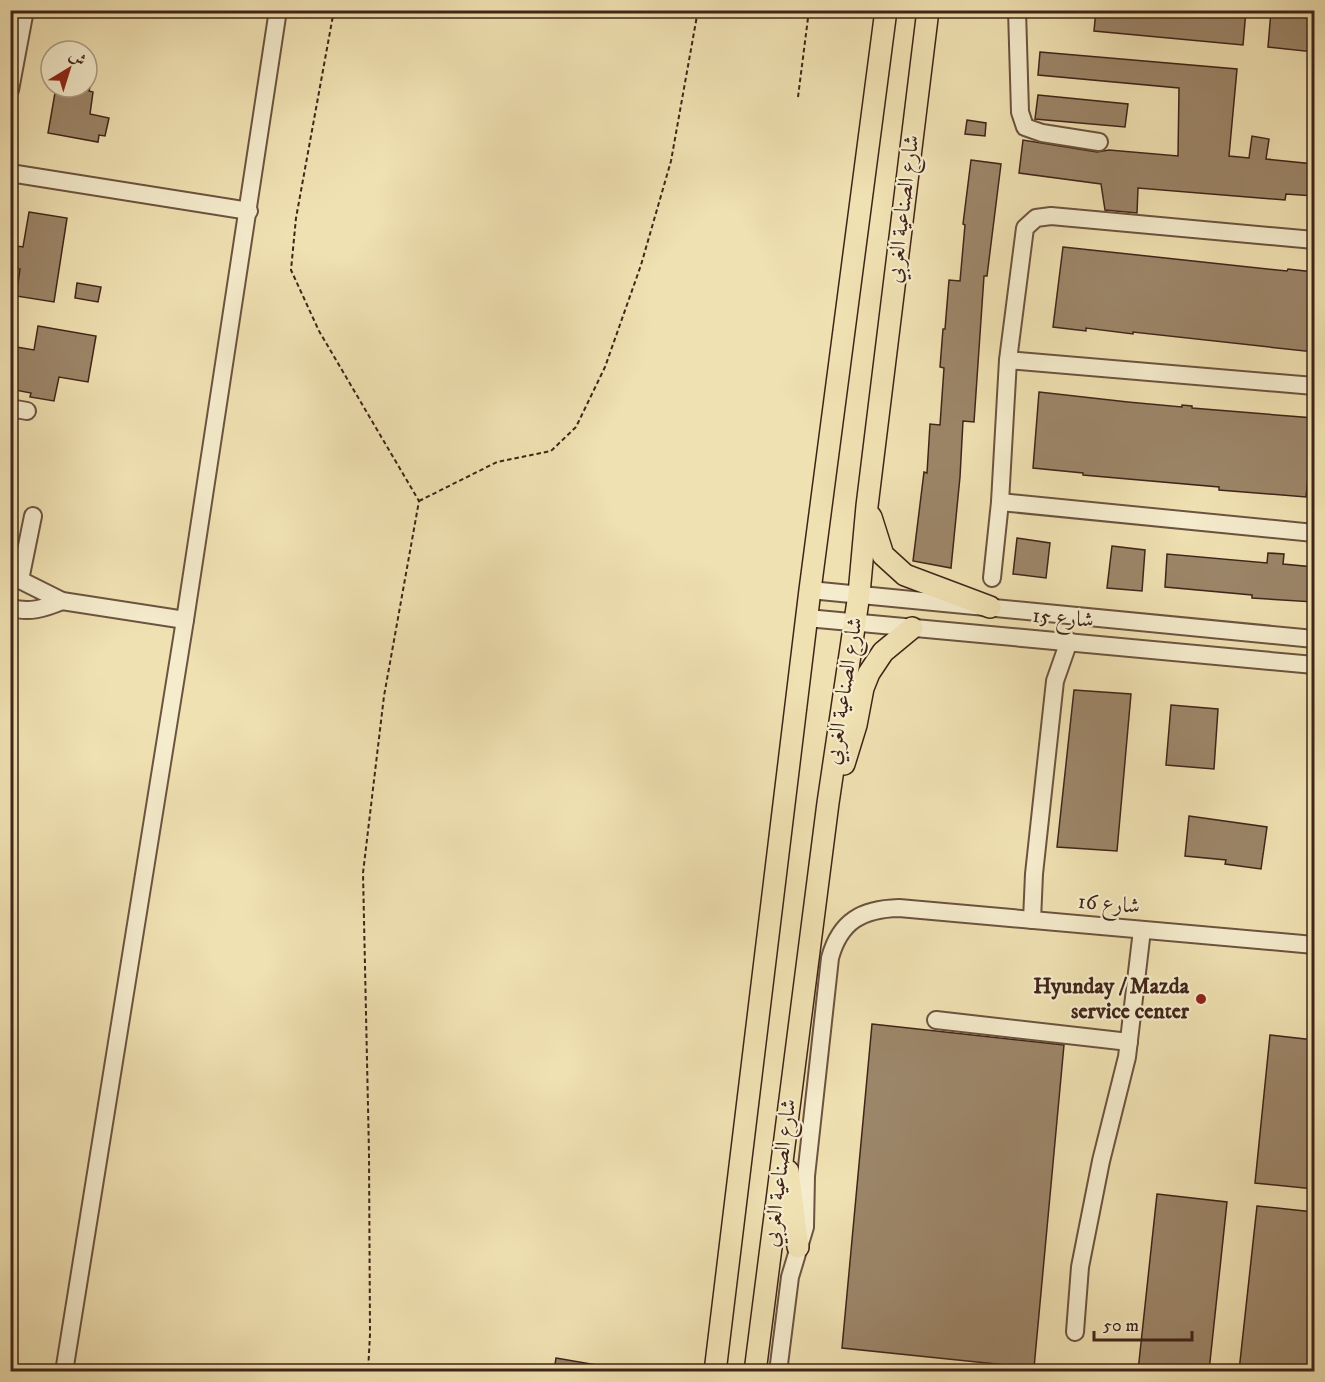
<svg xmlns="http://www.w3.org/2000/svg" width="1325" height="1382" font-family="'IM FELL DW Pica',Amiri,serif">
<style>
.building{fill:#9c8669;stroke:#402419;stroke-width:1.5}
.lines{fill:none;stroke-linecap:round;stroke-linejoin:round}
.minor-casing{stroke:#6c533f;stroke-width:20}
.major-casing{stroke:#402419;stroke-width:24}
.path{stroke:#402419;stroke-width:2;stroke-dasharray:4.5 3;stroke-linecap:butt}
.minor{stroke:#f5eccd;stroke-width:16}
.major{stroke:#f0e1b2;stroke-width:21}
.poi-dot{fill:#8f2418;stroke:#f5eccd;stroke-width:2}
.labels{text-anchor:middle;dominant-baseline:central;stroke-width:4.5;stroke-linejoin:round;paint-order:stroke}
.street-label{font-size:22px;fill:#402419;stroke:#f5eccd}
.poi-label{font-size:22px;font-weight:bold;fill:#402419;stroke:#f5eccd;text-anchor:end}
</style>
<rect width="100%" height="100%" fill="#f0e1b2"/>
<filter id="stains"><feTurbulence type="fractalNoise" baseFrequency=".00333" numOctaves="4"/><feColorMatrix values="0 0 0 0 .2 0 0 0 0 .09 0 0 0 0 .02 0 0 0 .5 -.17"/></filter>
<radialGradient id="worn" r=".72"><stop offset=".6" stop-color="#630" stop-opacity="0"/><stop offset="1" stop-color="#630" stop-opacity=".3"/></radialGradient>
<g class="building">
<polygon points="1096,10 1246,10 1243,45 1094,31"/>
<polygon points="1271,11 1314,16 1314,52 1268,47"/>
<polygon points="1040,52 1237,69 1229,156 1249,158 1252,136 1269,139 1266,159 1314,164 1314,196 1286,194 1285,200 1138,188 1137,213 1105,210 1101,184 1019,173 1023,140 1097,152 1109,150 1178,156 1179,88 1038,75"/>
<polygon points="56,87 90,87 89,91 93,92 90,114 109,118 105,136 99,135 98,142 48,133"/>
<polygon points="1038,95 1128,104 1125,127 1035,119"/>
<polygon points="967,120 986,123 985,136 965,134"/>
<polygon points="971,160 1001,164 987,276 984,276 974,422 963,421 960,477 951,568 913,561 924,472 927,473 930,424 940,425 944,368 940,367 943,329 945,329 949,280 960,281 965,225 963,224"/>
<polygon points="29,212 67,218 54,302 16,296 20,269 14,268 17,246 23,247"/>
<polygon points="1063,247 1287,271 1288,269 1314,272 1314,352 1133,332 1133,334 1086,328 1086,331 1053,327"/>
<polygon points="77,283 101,287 98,302 75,298"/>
<polygon points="38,326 96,336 88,382 59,377 54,401 30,397 31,393 10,389 10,346 34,350"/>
<polygon points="1039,392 1128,402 1182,407 1182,405 1192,406 1192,408 1314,418 1306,497 1219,490 1219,487 1083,475 1083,473 1033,468"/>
<polygon points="1017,538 1050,543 1046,578 1013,574"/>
<polygon points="1112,546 1145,550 1142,591 1107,588"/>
<polygon points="1268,553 1284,554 1283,564 1314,567 1314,602 1252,598 1252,595 1165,587 1167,554 1267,563"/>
<polygon points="1074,690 1131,694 1117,851 1057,847"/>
<polygon points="1171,705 1218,709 1214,769 1166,765"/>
<polygon points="1189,816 1267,827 1261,869 1225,864 1226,860 1185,856"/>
<polygon points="872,1024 1064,1045 1034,1368 842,1348"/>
<polygon points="1270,1035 1314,1040 1314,1189 1255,1183"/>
<polygon points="1157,1194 1227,1202 1209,1371 1138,1371"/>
<polygon points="1257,1206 1314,1212 1314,1329 1310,1371 1239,1371"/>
<polygon points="556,1358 603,1366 602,1371 554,1371"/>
</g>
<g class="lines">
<defs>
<g id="minor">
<polyline points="1017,10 1020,112 1025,127 1042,133 1099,142"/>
<polyline points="10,90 25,10"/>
<polyline points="10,173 249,211"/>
<polyline points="1008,360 1314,386"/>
<polyline points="10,408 27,411"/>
<polyline points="1000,502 1314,533"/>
<polyline points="992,578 1000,502 1008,360 1025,228 1036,218 1051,216 1314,240"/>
<polyline points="10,580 20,580 62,601 185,620"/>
<polyline points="20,580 33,516"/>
<polyline points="810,590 1314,639"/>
<path d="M10 607C28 614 45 608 62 601"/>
<polyline points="807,618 1314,665"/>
<polyline points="1032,920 1034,874 1055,681 1069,641"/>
<polyline points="936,1020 1129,1042"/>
<polyline points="1075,1332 1080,1267 1101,1161 1127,1057 1142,930"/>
<polyline points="64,1372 185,620 278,10"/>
<path d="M778 1372 790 1277 805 1227 806 1176 830 958C840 921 862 909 899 908L1314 945"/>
</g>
<g id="major">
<polyline points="871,517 883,555 905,575 990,607"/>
<polyline points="844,764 856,725 863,688 869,673 883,652 912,628"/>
<polyline points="788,1171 798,1247"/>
<polyline points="715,1372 810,590 886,10"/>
<polyline points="755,1372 828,803 859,594 867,506 928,10"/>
</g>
</defs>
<use href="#minor" class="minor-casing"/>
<use href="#major" class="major-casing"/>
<g class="path">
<polyline points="334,10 296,218 291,270 319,331 419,501 384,696 363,873 369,1154 370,1334 368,1372"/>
<polyline points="905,10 905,13 912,14"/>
<polyline points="798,97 809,10"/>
<polyline points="419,501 497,462 551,451 576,427 605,367 641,265 671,161 698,10"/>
</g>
<use href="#minor" class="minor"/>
<use href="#major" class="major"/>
</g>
<circle class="poi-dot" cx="1201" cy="999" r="6"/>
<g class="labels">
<g class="street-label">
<text transform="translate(903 209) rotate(-83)">شارع الصناعية الغربي</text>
<text transform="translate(1063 618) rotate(5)">شارع 15</text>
<text transform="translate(844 691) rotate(-81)">شارع الصناعية الغربي</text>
<text transform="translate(1109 904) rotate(5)">شارع 16</text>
<text transform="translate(780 1173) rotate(-83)">شارع الصناعية الغربي</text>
</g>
<g class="poi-label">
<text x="1189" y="986">Hyunday / Mazda<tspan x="1189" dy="25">service center</tspan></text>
</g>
</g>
<rect width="1325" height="1382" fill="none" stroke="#f0e1b2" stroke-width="36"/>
<rect x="12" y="12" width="1301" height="1358" fill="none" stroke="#402419" stroke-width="3"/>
<rect x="18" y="18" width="1289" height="1346" fill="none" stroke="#402419" stroke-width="1.5"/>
<g transform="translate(69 69) rotate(38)"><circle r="28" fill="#f5eccd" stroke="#ad9c85" stroke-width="1.5"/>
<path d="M0-4.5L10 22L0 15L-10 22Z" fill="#8f2418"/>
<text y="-9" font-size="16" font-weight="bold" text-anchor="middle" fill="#402419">ش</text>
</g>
<path d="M1094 1331v9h98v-9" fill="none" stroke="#402419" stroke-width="3"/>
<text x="1103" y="1331" font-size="18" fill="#402419" stroke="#f5eccd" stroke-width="4.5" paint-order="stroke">50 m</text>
<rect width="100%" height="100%" filter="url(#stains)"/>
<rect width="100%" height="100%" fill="url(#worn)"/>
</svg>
